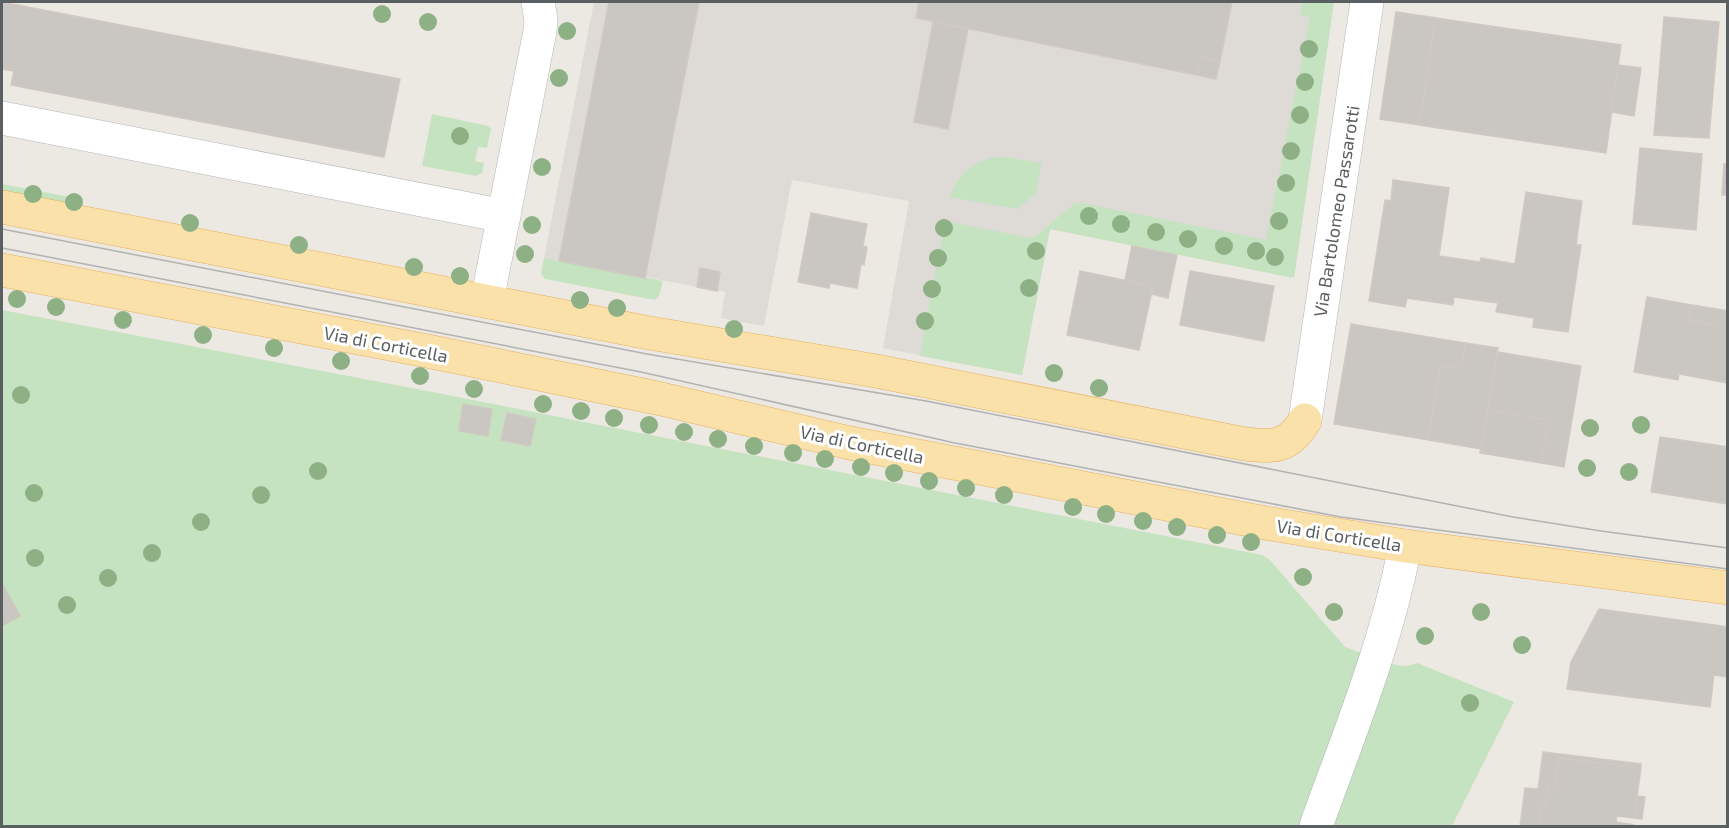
<svg xmlns="http://www.w3.org/2000/svg" width="1729" height="828" font-family="'Exo 2',sans-serif">
<style>
.industrial{fill:#dedbd7}
.green{fill:#c5e3c0}
.building{fill:#cac6c2;stroke:#d1c9c1;stroke-width:1.5}
.lines{fill:none;stroke-linecap:round;stroke-linejoin:round}
.minor-casing{stroke:#b3b6b9;stroke-width:34}
.major-casing{stroke:#e9ae5e;stroke-width:34}
.minor{stroke:#fff;stroke-width:33}
.major{stroke:#fae1a9;stroke-width:33}
.tram{stroke:#b1b2b2;stroke-width:1.5}
.tree{fill:#8eb085}
.labels{text-anchor:middle;dominant-baseline:central;stroke-width:6;stroke-linejoin:round;paint-order:stroke}
.street-label{font-size:18px;fill:#5a5f62;stroke:#fff}
</style>
<rect width="100%" height="100%" fill="#ece9e2"/>
<polygon class="industrial" points="594,2 1334,2 1294,278 1050,229 1022,375 883,348 909,201 792,180 764,326 721,318 725,292 544,258"/>
<g class="green">
<polygon points="1302,2 1334,2 1294,278 1050,229 1022,375 920,356 945,221 1031,238 1036,236 1076,202 1266,240 1310,18 1300,15"/>
<polygon points="432,114 488,126 491,129 487,148 478,147 475,161 484,163 482,173 476,176 422,166"/>
<path d="M994 157H1005L1042 163 1036 193 1018 209 950 197C957 174 972 164 994 157Z"/>
<polygon points="2,184 81,199 79,207 2,192"/>
<polygon points="544,258 663,281 659,296 655,300 545,279 541,274"/>
<polygon points="2,310 417,389 1262,555 1270,560 1345,647 1396,665 1407,666 1417,663 1514,702 1452,826 2,826"/>
</g>
<g class="building">
<polygon points="2,2 400,79 384,157 11,85 14,71 2,69"/>
<polygon points="609,2 699,2 645,278 559,261"/>
<polygon points="919,2 1232,2 1220,61 1201,57 1197,75 916,18"/>
<polygon points="1396,12 1436,18 1419,125 1380,119"/>
<polygon points="1664,17 1719,22 1709,138 1654,135"/>
<polygon points="1436,18 1621,45 1606,153 1419,125"/>
<polygon points="933,22 968,29 948,129 914,122"/>
<polygon points="1201,57 1220,61 1216,79 1197,75"/>
<polygon points="1618,65 1641,68 1634,116 1611,112"/>
<polygon points="1640,148 1702,154 1696,230 1633,224"/>
<polygon points="1724,164 1728,164 1728,195 1722,195"/>
<polygon points="1393,180 1449,188 1439,256 1480,262 1481,258 1515,264 1526,192 1582,201 1576,245 1581,245 1568,332 1533,327 1534,318 1496,312 1498,303 1454,297 1453,305 1407,298 1405,307 1369,301 1385,200 1391,201"/>
<polygon points="811,213 867,224 863,246 867,247 864,265 861,264 857,288 830,283 829,288 798,282"/>
<polygon points="1132,246 1177,255 1168,298 1151,294 1153,286 1125,280"/>
<polygon points="700,268 720,272 717,291 697,287"/>
<polygon points="1080,271 1153,286 1139,350 1067,335"/>
<polygon points="1190,271 1274,286 1264,341 1180,325"/>
<polygon points="1647,297 1692,305 1689,320 1728,327 1728,383 1679,374 1678,380 1634,372"/>
<polygon points="1692,305 1728,311 1728,327 1689,320"/>
<polygon points="1351,324 1465,343 1462,368 1441,365 1428,440 1334,424"/>
<polygon points="1465,343 1498,348 1481,449 1428,440 1441,365 1462,368"/>
<polygon points="1498,352 1581,366 1564,467 1541,463 1548,420 1488,410"/>
<polygon points="463,404 492,409 488,436 459,431"/>
<polygon points="1488,410 1548,420 1541,463 1480,453"/>
<polygon points="507,413 536,419 530,446 501,440"/>
<polygon points="1660,437 1728,447 1728,504 1651,492"/>
<polygon points="2,583 20,616 2,626"/>
<polygon points="1599,609 1728,627 1728,677 1714,675 1710,707 1567,689 1571,662"/>
<polygon points="1543,752 1641,764 1641,768 1559,758 1555,789 1548,788 1545,806 1541,806 1539,826 1520,826 1525,788 1538,789"/>
<polygon points="1559,758 1641,768 1634,818 1617,816 1616,822 1634,825 1634,826 1539,826 1541,806 1545,806 1548,788 1555,789"/>
<polygon points="1637,796 1645,797 1642,819 1634,818"/>
</g>
<g class="lines">
<defs>
<g id="minor">
<polyline points="2,118 504,216"/>
<polyline points="487,301 540,31 541,20 538,2"/>
<polyline points="1305,420 1367,2"/>
<path d="M1316 826C1349 734 1387 643 1405 546"/>
</g>
<g id="major">
<path d="M2 207 644 332 876 371 1245 444C1274 447 1289 448 1305 420"/>
<polyline points="2,270 427,351 657,398 850,443 1265,523 1405,546 1728,588"/>
</g>
</defs>
<use href="#minor" class="minor-casing"/>
<use href="#major" class="major-casing"/>
<use href="#minor" class="minor"/>
<use href="#major" class="major"/>
<g class="tram">
<polyline points="2,229 647,354 926,401 1513,517 1601,531 1728,548"/>
<polyline points="2,248 641,372 955,443 1341,517 1728,569"/>
</g>
</g>
<g class="tree">
<circle cx="382" cy="14" r="9"/>
<circle cx="428" cy="22" r="9"/>
<circle cx="567" cy="31" r="9"/>
<circle cx="1309" cy="49" r="9"/>
<circle cx="559" cy="78" r="9"/>
<circle cx="1305" cy="82" r="9"/>
<circle cx="1300" cy="115" r="9"/>
<circle cx="460" cy="136" r="9"/>
<circle cx="1291" cy="151" r="9"/>
<circle cx="542" cy="167" r="9"/>
<circle cx="1286" cy="183" r="9"/>
<circle cx="33" cy="194" r="9"/>
<circle cx="74" cy="202" r="9"/>
<circle cx="1089" cy="216" r="9"/>
<circle cx="1279" cy="221" r="9"/>
<circle cx="190" cy="223" r="9"/>
<circle cx="1121" cy="224" r="9"/>
<circle cx="532" cy="225" r="9"/>
<circle cx="944" cy="228" r="9"/>
<circle cx="1156" cy="232" r="9"/>
<circle cx="1188" cy="239" r="9"/>
<circle cx="299" cy="245" r="9"/>
<circle cx="1224" cy="246" r="9"/>
<circle cx="1036" cy="251" r="9"/>
<circle cx="1256" cy="251" r="9"/>
<circle cx="525" cy="254" r="9"/>
<circle cx="1275" cy="257" r="9"/>
<circle cx="938" cy="258" r="9"/>
<circle cx="414" cy="267" r="9"/>
<circle cx="460" cy="276" r="9"/>
<circle cx="1029" cy="288" r="9"/>
<circle cx="932" cy="289" r="9"/>
<circle cx="17" cy="299" r="9"/>
<circle cx="580" cy="300" r="9"/>
<circle cx="56" cy="307" r="9"/>
<circle cx="617" cy="308" r="9"/>
<circle cx="123" cy="320" r="9"/>
<circle cx="925" cy="321" r="9"/>
<circle cx="734" cy="329" r="9"/>
<circle cx="203" cy="335" r="9"/>
<circle cx="274" cy="348" r="9"/>
<circle cx="341" cy="361" r="9"/>
<circle cx="1054" cy="373" r="9"/>
<circle cx="420" cy="376" r="9"/>
<circle cx="1099" cy="388" r="9"/>
<circle cx="474" cy="389" r="9"/>
<circle cx="21" cy="395" r="9"/>
<circle cx="543" cy="404" r="9"/>
<circle cx="581" cy="411" r="9"/>
<circle cx="614" cy="418" r="9"/>
<circle cx="649" cy="425" r="9"/>
<circle cx="1641" cy="425" r="9"/>
<circle cx="1590" cy="428" r="9"/>
<circle cx="684" cy="432" r="9"/>
<circle cx="718" cy="439" r="9"/>
<circle cx="754" cy="446" r="9"/>
<circle cx="793" cy="453" r="9"/>
<circle cx="825" cy="459" r="9"/>
<circle cx="861" cy="467" r="9"/>
<circle cx="1587" cy="468" r="9"/>
<circle cx="318" cy="471" r="9"/>
<circle cx="1629" cy="472" r="9"/>
<circle cx="894" cy="473" r="9"/>
<circle cx="929" cy="481" r="9"/>
<circle cx="966" cy="488" r="9"/>
<circle cx="34" cy="493" r="9"/>
<circle cx="261" cy="495" r="9"/>
<circle cx="1004" cy="495" r="9"/>
<circle cx="1073" cy="507" r="9"/>
<circle cx="1106" cy="514" r="9"/>
<circle cx="1143" cy="521" r="9"/>
<circle cx="201" cy="522" r="9"/>
<circle cx="1177" cy="527" r="9"/>
<circle cx="1217" cy="535" r="9"/>
<circle cx="1251" cy="542" r="9"/>
<circle cx="152" cy="553" r="9"/>
<circle cx="35" cy="558" r="9"/>
<circle cx="1303" cy="577" r="9"/>
<circle cx="108" cy="578" r="9"/>
<circle cx="67" cy="605" r="9"/>
<circle cx="1334" cy="612" r="9"/>
<circle cx="1481" cy="612" r="9"/>
<circle cx="1425" cy="636" r="9"/>
<circle cx="1522" cy="645" r="9"/>
<circle cx="1470" cy="703" r="9"/>
</g>
<g class="labels">
<g class="street-label">
<text transform="translate(1336 211) rotate(-81)">Via Bartolomeo Passarotti</text>
<text transform="translate(386 344) rotate(11)">Via di Corticella</text>
<text transform="translate(862 444) rotate(12)">Via di Corticella</text>
<text transform="translate(1339 535) rotate(9)">Via di Corticella</text>
</g>
</g>
<rect width="1729" height="828" fill="none" stroke="#5a5f62" stroke-width="6"/>
</svg>
